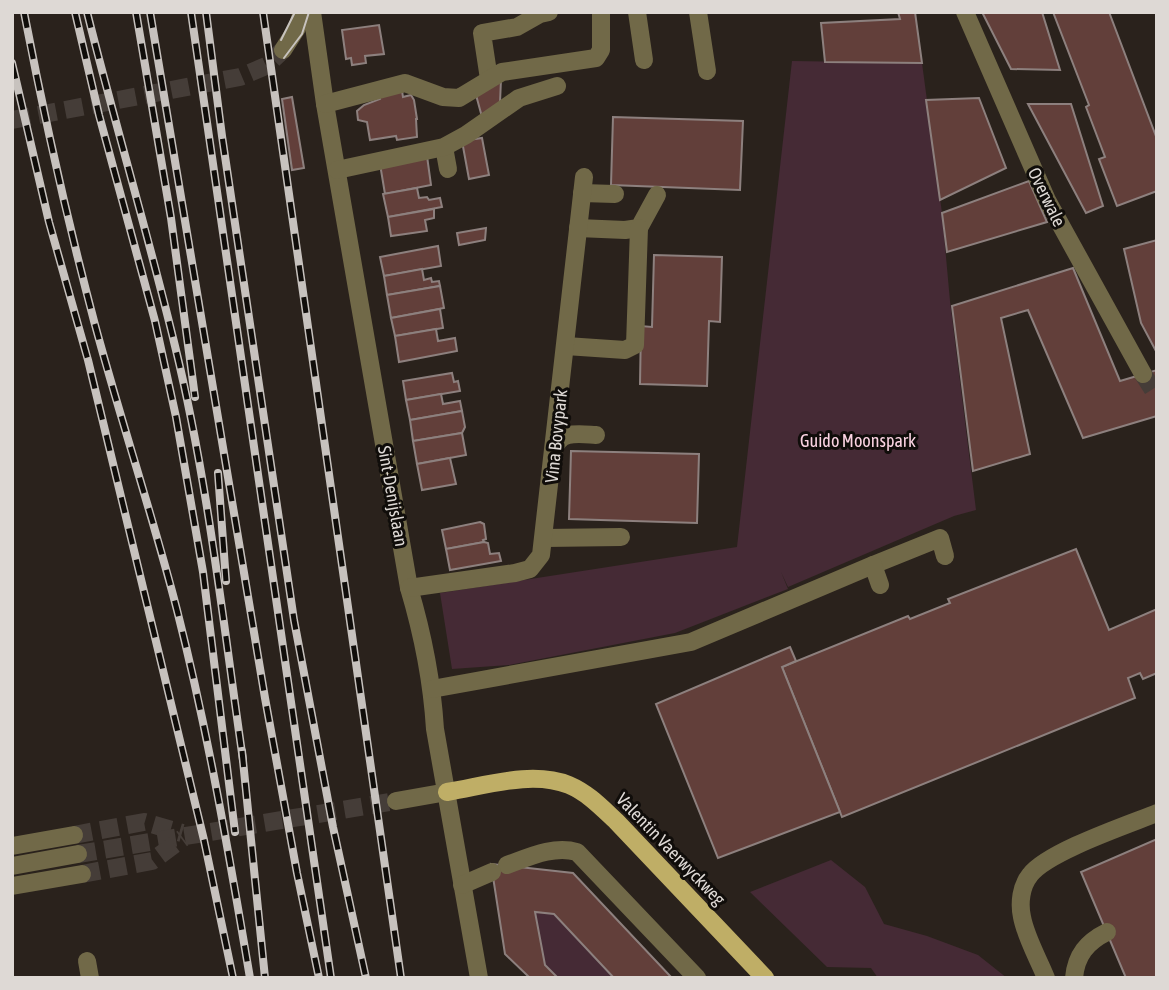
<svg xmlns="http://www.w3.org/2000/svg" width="1169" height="990" font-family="'Asap Condensed',sans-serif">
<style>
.green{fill:#452a35}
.building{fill:#623f3a;stroke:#8d807e;stroke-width:2}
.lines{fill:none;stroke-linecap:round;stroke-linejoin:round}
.minor-tunnel{stroke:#453d38;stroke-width:18;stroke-dasharray:18 9;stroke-linecap:butt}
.minor{stroke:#716948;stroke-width:18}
.major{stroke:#bfae66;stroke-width:18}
.tram{stroke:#c7c2be;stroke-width:2}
.rail-casing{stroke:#c7c2be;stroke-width:8}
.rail{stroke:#100d0a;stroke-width:5;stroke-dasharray:16;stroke-linecap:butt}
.labels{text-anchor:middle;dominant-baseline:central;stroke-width:6;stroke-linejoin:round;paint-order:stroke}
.street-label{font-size:18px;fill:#ded9d5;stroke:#100d0a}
.park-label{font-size:18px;fill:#fbd3e2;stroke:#100d0a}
</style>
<rect width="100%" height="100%" fill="#2a221c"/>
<g class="green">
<polygon points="792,61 922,63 942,213 950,301 976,510 954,516 788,587 781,572 788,589 675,633 509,665 452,669 440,593 737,547"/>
<polygon points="831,860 865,887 884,924 927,936 978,955 1007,978 878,978 871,968 827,967 750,892"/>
<polygon points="535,912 554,914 614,978 558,978 545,965"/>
</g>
<g class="building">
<polygon points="898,12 915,12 922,63 825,62 821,23 900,19"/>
<polygon points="982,12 1042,12 1060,70 1011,69"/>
<polygon points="1053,12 1109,12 1157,139 1157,191 1117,206 1099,159 1105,157 1086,107 1089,105"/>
<polygon points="379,25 384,54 365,56 366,63 352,65 351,58 346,59 342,30"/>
<polygon points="501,79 500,103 482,117 476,95"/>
<polygon points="402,91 403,97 411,95 414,100 417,119 416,119 417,137 397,140 396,136 370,140 367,122 358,120 357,111 364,105 380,99 379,95"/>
<polygon points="292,97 304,168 292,170 282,99"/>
<polygon points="979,98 1006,168 940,200 926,100"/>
<polygon points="1028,104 1071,104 1103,206 1086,213"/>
<polygon points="613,117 743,121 740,190 611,185"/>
<polygon points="482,138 489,175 469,179 462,141"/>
<polygon points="427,156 431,185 385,194 380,164"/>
<polygon points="1029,181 1047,222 947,252 942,213"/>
<polygon points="417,188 419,198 427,197 429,200 440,198 442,207 388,217 383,194"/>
<polygon points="434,209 434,218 425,220 427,231 391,236 388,217"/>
<polygon points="486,228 485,240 459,245 457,233"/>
<polygon points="1157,240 1157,353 1141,323 1124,249"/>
<polygon points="438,246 441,266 384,276 380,257"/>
<polygon points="654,255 722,257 720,322 709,321 707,386 640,384 641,326 652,327"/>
<polygon points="1073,268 1120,381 1157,370 1157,416 1083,438 1028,310 1001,318 1030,454 973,471 952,306"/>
<polygon points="422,269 424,280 431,278 432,282 439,281 440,286 387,295 384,276"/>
<polygon points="440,286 444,308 391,318 387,295"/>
<polygon points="440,309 443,328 395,336 391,318"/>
<polygon points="436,329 438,341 455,338 457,351 399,362 395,336"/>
<polygon points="452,373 454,382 458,381 460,391 406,400 403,381"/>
<polygon points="441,394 443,404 460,401 462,411 410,420 406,400"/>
<polygon points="462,411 465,427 462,433 413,441 410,420"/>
<polygon points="462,433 466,455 417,464 413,441"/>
<polygon points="571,451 699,454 697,523 569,519"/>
<polygon points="450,458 456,484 422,490 417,464"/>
<polygon points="480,522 484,524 486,539 483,540 484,542 446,549 442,530"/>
<polygon points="484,542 488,543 490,554 499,553 501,561 450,570 446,549"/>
<polygon points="1076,549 1109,630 1157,609 1157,673 1143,679 1140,673 1128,678 1135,698 842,817 782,667 908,616 910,619 950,603 948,599"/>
<polygon points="790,647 796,661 782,667 840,812 718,858 656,704"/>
<polygon points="1157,839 1157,978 1126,978 1081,872"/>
<polygon points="491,864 573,873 672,978 614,978 554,914 535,912 545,965 558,978 530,978 505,954"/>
</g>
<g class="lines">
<g class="minor-tunnel">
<polyline points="12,120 240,77 266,66 283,50"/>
<polyline points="1143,374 1157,396"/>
<polyline points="74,835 144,822 182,833"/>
<polyline points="78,854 396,801"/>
<polyline points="82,874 152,861 183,838"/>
</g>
<g class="minor">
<path d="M312 12 325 104 409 588C423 635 432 681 435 729L479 978"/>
<polyline points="637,12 644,60"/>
<polyline points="698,12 707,71"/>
<polyline points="965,12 1047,200 1143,374"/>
<polyline points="283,50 297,28 302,12"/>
<polyline points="489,79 482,33 517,27 540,14 549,12"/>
<polyline points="325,104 405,83 443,97 459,98 502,72 596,58 601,50 601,12"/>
<polyline points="444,147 448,169"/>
<polyline points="337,170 444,147 466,135 519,98 557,86"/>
<polyline points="582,193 615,194"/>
<polyline points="578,228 625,230 639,228 657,195"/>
<polyline points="566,346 625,350 635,345 639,228"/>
<path d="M554 450C559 430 579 434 596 435"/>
<polyline points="545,538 621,537"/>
<polyline points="873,565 940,538 945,556"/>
<polyline points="409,588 515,573 530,569 541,555 584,177"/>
<polyline points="432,689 691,642 873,565 880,585"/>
<polyline points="396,801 447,792"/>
<polyline points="12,846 74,835"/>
<path d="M507 865C529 857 554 845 577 852L697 978"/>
<polyline points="12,866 78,854"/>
<polyline points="462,885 492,872"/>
<polyline points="12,886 82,874"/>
<polyline points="87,961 90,978"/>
<path d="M1046 978C1038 958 1026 938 1022 917 1019 903 1021 886 1030 875 1047 852 1127 825 1157 813"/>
<path d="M1074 978C1076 955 1087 942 1107 932"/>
</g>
<path class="major" d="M447 792C485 786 532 770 569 785 588 793 602 808 616 821L765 978"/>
<g class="tram">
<polyline points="281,40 295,12"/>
<polyline points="284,58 302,34 309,12"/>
</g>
<defs>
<g id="rail">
<path d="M24 12C44 116 67 219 94 321 120 418 152 513 177 610 208 732 229 854 250 978"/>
<polyline points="75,12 99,115 155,321 176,417 203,572 235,832"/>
<path d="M87 12C115 124 148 234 175 346 208 481 223 622 243 760"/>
<polyline points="136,12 171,218 195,397"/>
<polyline points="150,12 265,698 297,873 319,978"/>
<polyline points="191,12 331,978"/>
<polyline points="206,12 222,136 294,620 333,827 366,978"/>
<polyline points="263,12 401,978"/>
<polyline points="12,63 49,222 88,360 204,840 233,978"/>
<polyline points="218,473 226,581"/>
<polyline points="242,751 265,978"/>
</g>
</defs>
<use href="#rail" class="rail-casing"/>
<use href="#rail" class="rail"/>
</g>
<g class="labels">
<g class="street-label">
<text transform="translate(1047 197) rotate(64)">Overwale</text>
<text transform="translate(556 436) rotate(-84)">Vina Bovypark</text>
<text transform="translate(393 496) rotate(80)">Sint-Denijslaan</text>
<text transform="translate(671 849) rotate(46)">Valentin Vaerwyckweg</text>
</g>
<g class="park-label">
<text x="858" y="440">Guido Moonspark</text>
</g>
</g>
<rect width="1169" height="990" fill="none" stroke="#ded9d5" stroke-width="28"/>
</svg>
